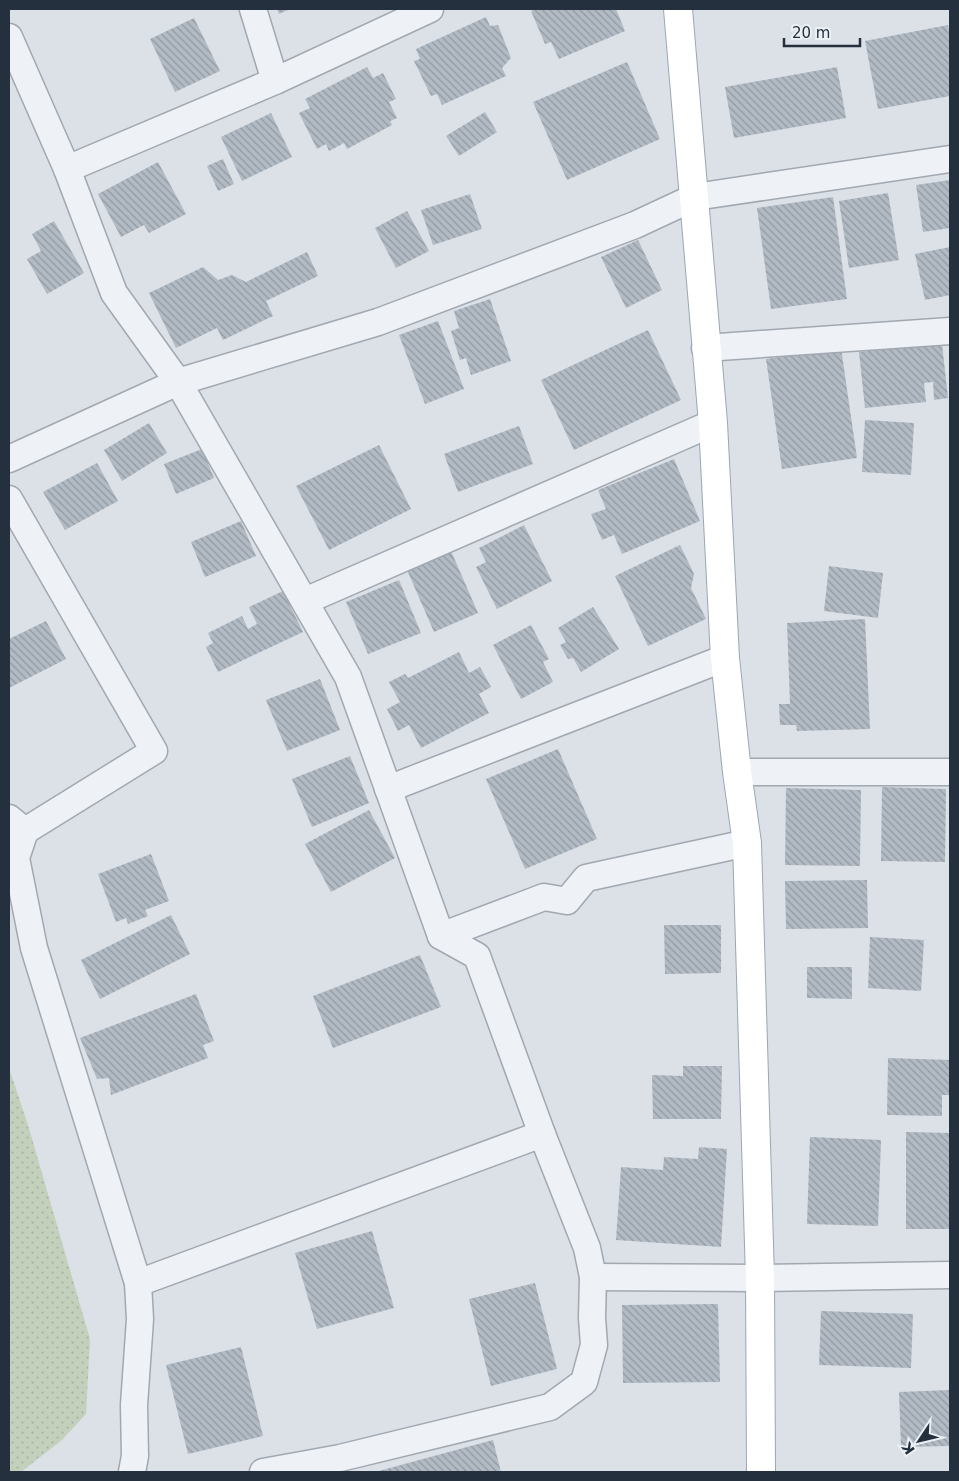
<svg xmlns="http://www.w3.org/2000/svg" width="959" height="1481" font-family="'DejaVu Sans',sans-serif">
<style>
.green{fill:url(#green-dots)}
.building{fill:url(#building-back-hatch)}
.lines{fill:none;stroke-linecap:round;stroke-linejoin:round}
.minor-casing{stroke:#a1a8b1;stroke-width:29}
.major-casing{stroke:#9aa7b3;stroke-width:30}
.minor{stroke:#eef1f5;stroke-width:26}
.major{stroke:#fff;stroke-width:28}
</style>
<defs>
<pattern id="green-dots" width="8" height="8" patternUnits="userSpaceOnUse" patternTransform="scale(1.25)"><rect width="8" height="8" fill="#c3d1bc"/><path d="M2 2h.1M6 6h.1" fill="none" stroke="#a7b4a3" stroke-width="1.8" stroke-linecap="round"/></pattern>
<pattern id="building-back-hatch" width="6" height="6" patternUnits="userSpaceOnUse" patternTransform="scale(1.25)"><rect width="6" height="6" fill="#b2bbc4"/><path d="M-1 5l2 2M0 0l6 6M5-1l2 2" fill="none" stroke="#9198a1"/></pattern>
</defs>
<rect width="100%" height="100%" fill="#dbe1e7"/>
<polygon class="green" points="9,1068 28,1125 90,1339 86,1414 62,1440 21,1472 9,1472"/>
<g class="building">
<polygon points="277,9 290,9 279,14"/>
<polygon points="536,9 616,9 625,31 559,59 551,42 545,44 531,11"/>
<polygon points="486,17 490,26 498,25 511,58 502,68 506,76 442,105 437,94 431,96 414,61 420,59 416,49"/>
<polygon points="194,18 220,71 175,92 150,39"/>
<polygon points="948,25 950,36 950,96 878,109 865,41"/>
<polygon points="627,62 660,139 567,180 533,102"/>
<polygon points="367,67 373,78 383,73 396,99 389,102 397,118 390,121 392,125 347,149 344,143 329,151 326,144 317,149 299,113 310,108 305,99"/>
<polygon points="837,67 846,118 734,138 725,87"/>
<polygon points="485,112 497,132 459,156 446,136"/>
<polygon points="271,113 292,157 242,181 221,137"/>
<polygon points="223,159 234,184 218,191 207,166"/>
<polygon points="158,162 186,214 149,233 144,225 121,237 98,194"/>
<polygon points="950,180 950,228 923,232 916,185"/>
<polygon points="888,193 899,260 849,268 839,201"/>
<polygon points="470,194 482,229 433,245 421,210"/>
<polygon points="833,197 847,299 771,309 757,208"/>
<polygon points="407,211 429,251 396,268 375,228"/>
<polygon points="54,221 84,273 47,294 27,259 41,251 32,234"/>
<polygon points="638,240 662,290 626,308 601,257"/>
<polygon points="950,247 950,295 925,300 915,254"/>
<polygon points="307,252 318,276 266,301 273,316 223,340 217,328 176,348 149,293 203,267 218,280 232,275 246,282"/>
<polygon points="490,299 511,361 471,375 466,358 460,360 451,331 459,328 454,311"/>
<polygon points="438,321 464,389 425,404 399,335"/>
<polygon points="648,330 681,400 574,450 541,380"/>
<polygon points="942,344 948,398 934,400 933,382 924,383 926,402 865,408 859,352"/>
<polygon points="841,348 857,458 782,469 766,359"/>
<polygon points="865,420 914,423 911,475 862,472"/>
<polygon points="149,423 167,453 122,481 104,450"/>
<polygon points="519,426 533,464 458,492 444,454"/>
<polygon points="379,445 411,509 329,550 296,486"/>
<polygon points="202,449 214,478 176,494 164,464"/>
<polygon points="674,459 700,521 622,554 614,535 602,540 591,514 606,509 598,490"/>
<polygon points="97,463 118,501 65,530 43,492"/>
<polygon points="241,521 256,556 205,577 191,542"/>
<polygon points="524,525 552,581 497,609 476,567 486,562 479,548"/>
<polygon points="680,545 694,574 691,588 706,619 648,646 615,576"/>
<polygon points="451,551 478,613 434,632 407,570"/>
<polygon points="829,566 883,573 878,618 824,611"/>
<polygon points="399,580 421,633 368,654 346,602"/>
<polygon points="283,591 303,632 218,672 206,647 213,643 208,633 242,616 248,629 257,624 249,607"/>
<polygon points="593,607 619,649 581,672 573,658 568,659 560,645 566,642 558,628"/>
<polygon points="865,619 870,729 797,731 796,725 780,725 779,704 790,704 787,623"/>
<polygon points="46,621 66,659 9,688 9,639"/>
<polygon points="531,625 549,659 543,662 553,682 521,699 493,645"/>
<polygon points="459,652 469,673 480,667 491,687 479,694 489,713 421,748 409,725 398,731 387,709 400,702 389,682 405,674 408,678"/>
<polygon points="320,679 340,730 287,751 266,700"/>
<polygon points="558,749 597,839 525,869 486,779"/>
<polygon points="350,756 369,803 312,827 292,779"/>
<polygon points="882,787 946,789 945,862 881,861"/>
<polygon points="786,788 861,790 860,866 785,865"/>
<polygon points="369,810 395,858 331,892 305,844"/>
<polygon points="151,854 169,901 145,910 148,916 128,924 126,918 116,922 98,874"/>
<polygon points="867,880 868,928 786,929 785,881"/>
<polygon points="171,915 190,954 100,999 81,960"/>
<polygon points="664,925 721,925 721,973 665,974"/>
<polygon points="870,937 924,940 921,991 868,988"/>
<polygon points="420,955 441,1007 333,1048 313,996"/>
<polygon points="807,967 852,967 852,999 807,998"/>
<polygon points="196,994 214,1041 203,1045 208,1058 111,1095 109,1078 97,1079 80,1038"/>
<polygon points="888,1058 950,1060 950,1095 942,1095 942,1116 887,1115"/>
<polygon points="683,1066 722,1066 721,1119 653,1119 652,1075 683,1076"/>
<polygon points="906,1132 950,1133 950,1229 906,1229"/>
<polygon points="810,1137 881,1140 878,1226 807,1224"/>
<polygon points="699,1147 727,1149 721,1247 616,1240 621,1167 663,1170 664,1157 698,1159"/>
<polygon points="372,1231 394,1308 317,1329 295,1253"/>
<polygon points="535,1283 557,1369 491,1386 469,1299"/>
<polygon points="718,1304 720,1382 623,1383 622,1305"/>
<polygon points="821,1311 913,1314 911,1368 819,1365"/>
<polygon points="241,1347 263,1436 188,1454 166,1365"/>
<polygon points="950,1390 950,1446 901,1447 899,1392"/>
<polygon points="493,1440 501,1472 375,1472"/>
</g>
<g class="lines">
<defs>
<g id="minor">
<polyline points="253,9 275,81"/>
<polyline points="9,37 67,169 114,293 178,382 348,677 441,936 477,956 542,1134 587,1248 593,1277 592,1318 594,1345 584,1382 550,1407 340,1458 263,1472"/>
<polyline points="67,169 275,81 430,9"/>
<polyline points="705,348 950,331"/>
<polyline points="9,459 178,382 378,322 635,225 695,197 950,159"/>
<polyline points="9,499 154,751 25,831"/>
<polyline points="305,601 713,423"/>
<polyline points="737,772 950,772"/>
<polyline points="388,789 725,658"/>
<polyline points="9,818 25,831 16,858 34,948 138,1283 140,1319 134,1405 135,1456 132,1472"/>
<polyline points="441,936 544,897 567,901 586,878 747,843"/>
<polyline points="593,1277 760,1278 950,1275"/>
<polyline points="138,1283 542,1134"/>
</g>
<polyline id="major" points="678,9 713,423 725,658 737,772 747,843 760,1278 761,1472"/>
</defs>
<use href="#minor" class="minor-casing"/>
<use href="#major" class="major-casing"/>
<use href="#minor" class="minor"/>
<use href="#major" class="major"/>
</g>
<rect width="959" height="1481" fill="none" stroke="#25303e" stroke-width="20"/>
<g transform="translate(919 1441) rotate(235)" stroke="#ebf0f5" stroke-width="4" paint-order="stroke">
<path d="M0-4L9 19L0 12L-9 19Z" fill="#25303e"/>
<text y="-8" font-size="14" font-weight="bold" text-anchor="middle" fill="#25303e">K</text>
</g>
<path d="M784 38v8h76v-8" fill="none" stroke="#25303e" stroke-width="2.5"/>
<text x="792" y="38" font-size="15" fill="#25303e" stroke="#ebf0f5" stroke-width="4" paint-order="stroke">20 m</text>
</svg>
